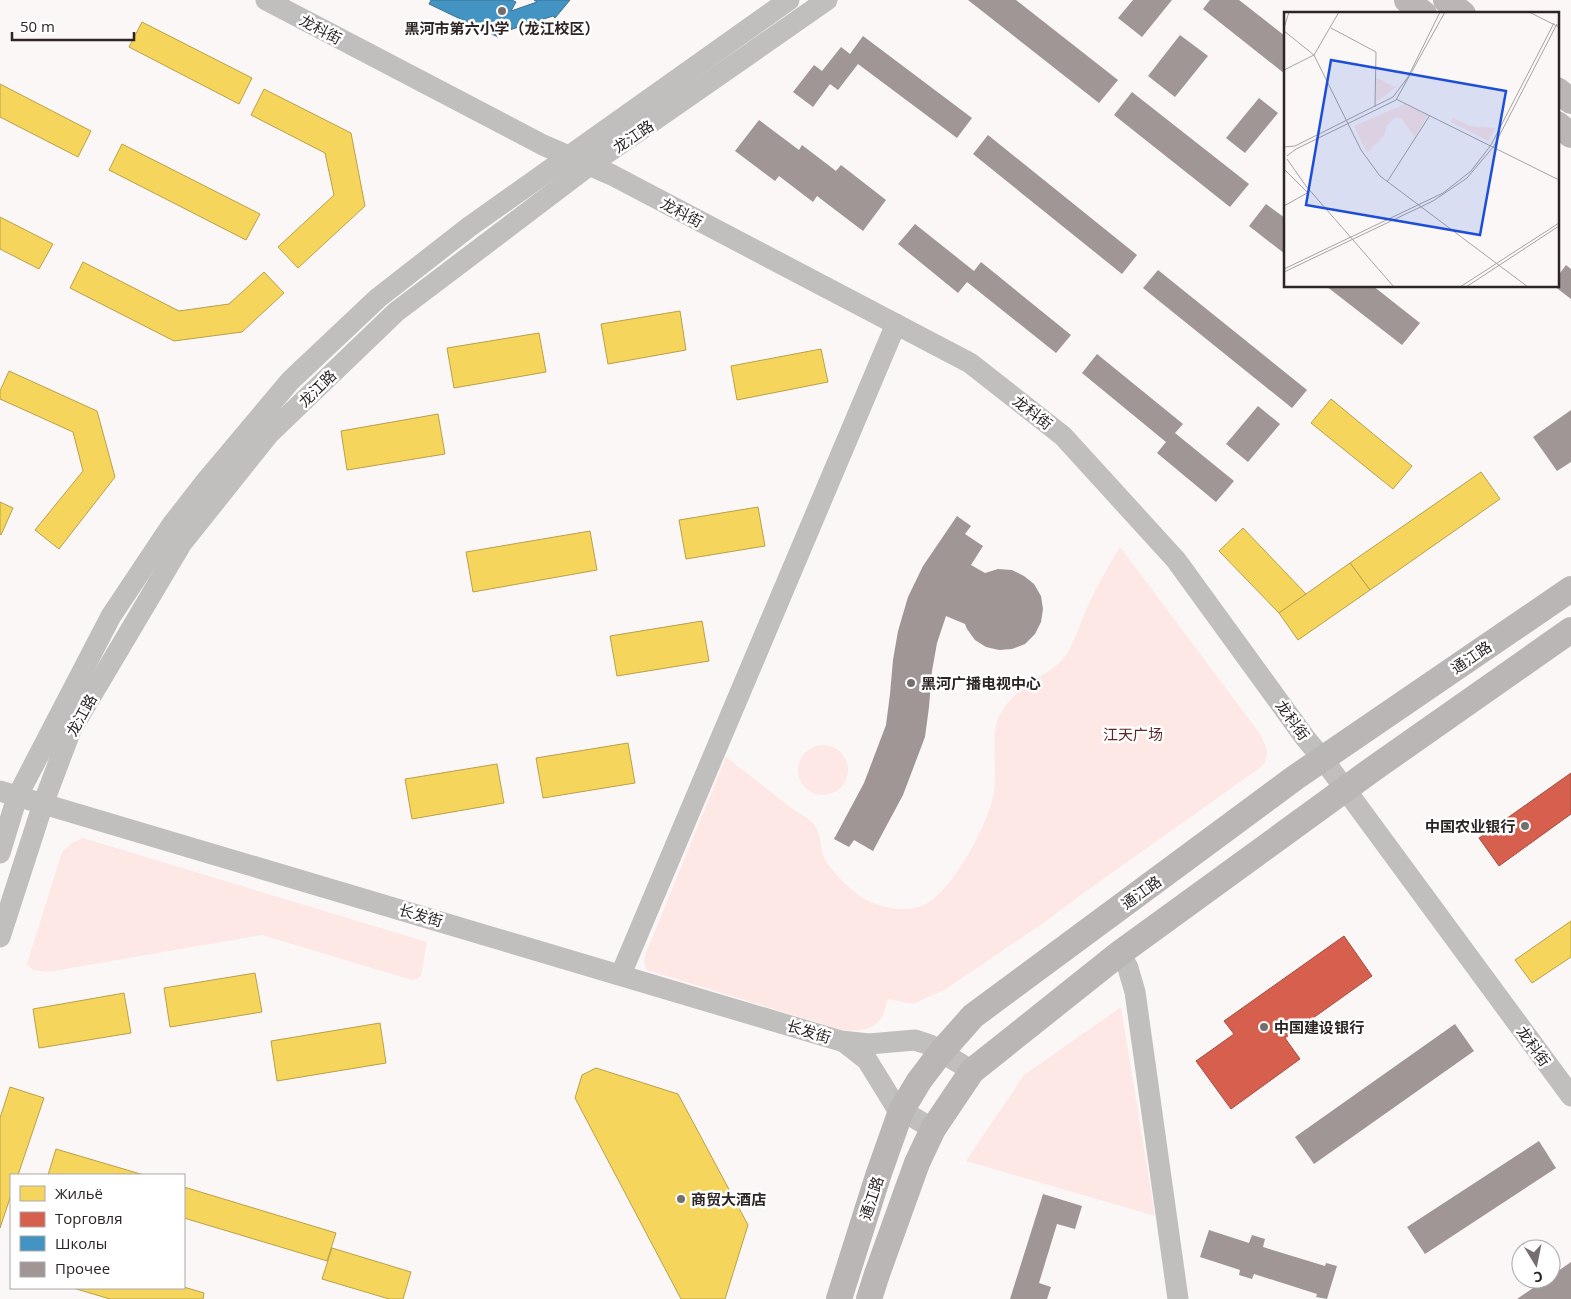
<svg xmlns="http://www.w3.org/2000/svg" width="1571" height="1299" font-family="'Open Sans','Noto Sans SC',sans-serif">
<style>
.green{fill:#fde8e6}
.homes{fill:#f6d55c;stroke:#b9a04b}
.shops{fill:#d6604d;stroke:#a34e41}
.schools{fill:#4393c3;stroke:#3c7293}
.building{fill:#9f9695}
.lines{fill:none;stroke-linecap:round;stroke-linejoin:round}
.minor{stroke:#c1bebe;stroke-width:21}
.major{stroke:#bab6b6;stroke-width:26}
.poi-dot{fill:#746e6e;stroke:#fff;stroke-width:2}
.labels{text-anchor:middle;dominant-baseline:central;stroke-width:5;stroke-linejoin:round;paint-order:stroke}
.poi-label{font-size:15px;font-weight:bold;fill:#2c2524;stroke:#fff;text-anchor:start}
.street-label{font-size:15px;fill:#2c2524;stroke:#fff}
.park-label{font-size:15px;fill:#5f2625;stroke:#fff}
.inset-road{fill:none;stroke:#a8a3a3;stroke-width:1}
.view{fill:#1d4ed8;fill-opacity:0.15;stroke:#1d4ed8;stroke-width:2.5}
.inset-edge{fill:none;stroke:#2c2524;stroke-width:2.5}
</style>
<rect width="100%" height="100%" fill="#fbf7f7"/>
<g class="green">
<path d="M1120 547 1260 734C1267 749 1271 754 1261 767L1078 897 1049 919 946 989 913 1004 888 999C886 1004 885 1011 883 1015 874 1031 858 1032 842 1030L647 970 644 962 646 953 726 757C748 774 770 791 791 808 799 813 810 819 815 826 821 834 820 847 823 855 827 867 853 893 864 899 883 908 906 914 926 904 954 889 991 820 994 790 997 770 991 735 998 718 1004 705 1016 693 1027 684 1041 674 1056 670 1066 655 1075 642 1079 625 1086 610 1096 588 1107 568 1120 547Z"/>
<circle cx="823" cy="770" r="25"/>
<polygon points="83,838 427,942 421,976 417,979 412,980 262,935 48,972 33,970 27,964 62,852 72,843"/>
<polygon points="1121,1007 1155,1216 966,1161 1024,1075"/>
</g>
<g class="homes">
<polygon points="142,22 252,78 239,104 129,47"/>
<polygon points="0,84 91,131 78,157 0,117"/>
<polygon points="264,89 351,133 365,206 298,268 278,247 334,195 325,153 251,115"/>
<polygon points="122,144 260,214 246,240 109,170"/>
<polygon points="0,217 53,244 39,269 0,249"/>
<polygon points="83,262 179,311 229,304 264,272 284,293 242,332 174,341 70,288"/>
<polygon points="680,311 686,350 608,364 601,324"/>
<polygon points="539,333 546,372 454,388 447,348"/>
<polygon points="821,349 828,382 737,400 731,366"/>
<polygon points="9,371 97,411 115,477 59,549 35,530 83,471 73,432 0,399 0,391"/>
<polygon points="1331,399 1412,466 1393,489 1311,423"/>
<polygon points="438,414 445,454 347,470 341,431"/>
<polygon points="1481,472 1500,499 1370,590 1350,563"/>
<polygon points="0,502 13,508 1,535 0,534"/>
<polygon points="758,507 765,546 686,559 679,520"/>
<polygon points="1243,528 1306,594 1279,613 1219,551"/>
<polygon points="590,531 597,570 473,592 466,552"/>
<polygon points="1350,563 1370,590 1298,640 1279,613"/>
<polygon points="702,621 709,661 617,676 610,636"/>
<polygon points="628,743 635,783 543,798 536,758"/>
<polygon points="497,764 504,803 412,819 405,779"/>
<polygon points="1571,921 1571,957 1532,983 1515,960"/>
<polygon points="255,973 262,1012 170,1027 164,988"/>
<polygon points="124,993 131,1033 39,1048 33,1009"/>
<polygon points="380,1023 386,1063 277,1081 271,1041"/>
<polygon points="596,1068 678,1094 748,1225 725,1299 681,1299 575,1098 582,1075"/>
<polygon points="10,1087 44,1098 18,1175 11,1175 11,1195 0,1228 0,1118"/>
<polygon points="56,1149 144,1175 48,1175"/>
<polygon points="184,1187 336,1233 327,1261 184,1218"/>
<polygon points="332,1248 411,1272 403,1299 389,1299 322,1279"/>
<polygon points="184,1287 204,1293 203,1299 110,1299 73,1288 184,1288"/>
</g>
<g class="shops">
<polygon points="1571,773 1571,814 1499,866 1479,838"/>
<polygon points="1344,936 1372,976 1285,1038 1300,1059 1231,1109 1196,1061 1234,1034 1224,1021"/>
</g>
<polygon class="schools" points="431,0 512,0 516,2 511,11 537,2 534,0 570,0 555,18 553,16 500,33 498,37 429,4"/>
<g class="building">
<polygon points="968,0 1016,0 1118,80 1099,103"/>
<polygon points="1133,0 1172,0 1142,37 1118,18"/>
<polygon points="1210,0 1239,0 1285,36 1285,74 1203,9"/>
<polygon points="1180,35 1208,56 1175,97 1148,76"/>
<polygon points="863,36 972,118 957,138 858,64 838,90 830,84 813,107 793,92 814,65 822,71 841,47 850,54"/>
<polygon points="1132,92 1249,184 1230,207 1114,115"/>
<polygon points="1259,98 1278,113 1245,153 1226,138"/>
<polygon points="759,120 799,150 802,145 836,171 841,165 886,200 863,231 817,196 813,202 779,176 775,181 735,151"/>
<polygon points="988,135 1137,255 1122,274 973,154"/>
<polygon points="1266,204 1285,218 1285,254 1249,226"/>
<polygon points="915,224 974,271 981,262 1071,335 1056,353 967,282 958,293 898,244"/>
<polygon points="1566,265 1571,269 1571,299 1554,286 1557,286 1557,277"/>
<polygon points="1158,270 1307,390 1292,408 1143,288"/>
<polygon points="1326,286 1373,286 1420,323 1402,345"/>
<polygon points="1097,354 1183,424 1175,433 1234,481 1216,502 1157,453 1166,442 1082,373"/>
<polygon points="1258,406 1280,424 1248,462 1226,444"/>
<polygon points="1571,410 1571,462 1557,471 1533,437"/>
<polygon points="957,516 971,526 965,534 983,546 971,565 985,573 998,569 1012,570 1024,576 1034,584 1041,596 1043,609 1041,622 1035,634 1025,644 1012,649 999,650 986,647 975,640 967,629 965,624 946,616 937,643 932,671 929,707 925,737 903,795 873,851 854,840 849,847 834,839 864,783 886,725 890,694 893,660 898,631 908,597 923,566"/>
<polygon points="1455,1024 1474,1051 1314,1164 1295,1137"/>
<polygon points="1539,1141 1556,1168 1425,1254 1407,1227"/>
<polygon points="1043,1194 1082,1206 1075,1229 1057,1224 1039,1283 1051,1287 1047,1299 1010,1299"/>
<polygon points="1209,1230 1249,1243 1252,1235 1265,1239 1263,1247 1325,1266 1326,1263 1337,1266 1327,1299 1316,1297 1317,1294 1254,1274 1252,1279 1239,1275 1240,1270 1200,1257"/>
<polygon points="1571,1262 1571,1299 1517,1299 1546,1279 1551,1279 1551,1276"/>
</g>
<g class="lines">
<g class="minor">
<polyline points="266,0 543,145 612,175 970,363 1063,436 1176,560 1306,739 1323,759 1571,1096"/>
<polyline points="0,791 841,1041 869,1044 915,1040 930,1045 972,1071"/>
<polyline points="0,853 17,797 111,616 171,526 206,481 290,381 378,298 469,227 789,0"/>
<polyline points="0,937 43,804 71,730 182,543 269,434 396,312 590,165 827,0"/>
<polyline points="1120,953 1128,968 1135,992 1178,1299"/>
<polyline points="621,974 896,324"/>
<polyline points="844,1042 867,1060 896,1107 933,1129"/>
</g>
<g class="major">
<polyline points="1407,0 1424,14"/>
<polyline points="1446,0 1463,14"/>
<polyline points="1557,90 1571,101"/>
<polyline points="1557,124 1571,135"/>
<polyline points="839,1299 879,1173 901,1111 919,1081 941,1052 973,1016 1296,777 1571,589"/>
<polyline points="869,1299 877,1274 917,1163 933,1129 972,1071 1120,953 1373,769 1571,630"/>
</g>
</g>
<g class="poi-dot">
<circle cx="502" cy="11" r="5"/>
<circle cx="911" cy="683" r="5"/>
<circle cx="1525" cy="826" r="5"/>
<circle cx="1264" cy="1027" r="5"/>
<circle cx="681" cy="1199" r="5"/>
</g>
<g class="labels">
<g class="poi-label">
<text x="502" y="28" text-anchor="middle">黑河市第六小学（龙江校区）</text>
<text x="921" y="683">黑河广播电视中心</text>
<text x="1515" y="826" text-anchor="end">中国农业银行</text>
<text x="1274" y="1027">中国建设银行</text>
<text x="691" y="1199">商贸大酒店</text>
</g>
<g class="street-label">
<text transform="translate(321 29) rotate(28)">龙科街</text>
<text transform="translate(633 136) rotate(-34)">龙江路</text>
<text transform="translate(682 212) rotate(28)">龙科街</text>
<text transform="translate(317 388) rotate(-44)">龙江路</text>
<text transform="translate(1033 412) rotate(38)">龙科街</text>
<text transform="translate(1471 657) rotate(-34)">通江路</text>
<text transform="translate(81 715) rotate(-61)">龙江路</text>
<text transform="translate(1293 720) rotate(54)">龙科街</text>
<text transform="translate(1141 892) rotate(-36)">通江路</text>
<text transform="translate(421 915) rotate(16)">长发街</text>
<text transform="translate(809 1031) rotate(17)">长发街</text>
<text transform="translate(1534 1046) rotate(54)">龙科街</text>
<text transform="translate(871 1198) rotate(-72)">通江路</text>
</g>
<g class="park-label">
<text x="1133" y="734">江天广场</text>
</g>
</g>
<g transform="translate(1284 12)">
<rect width="275" height="275" fill="#fbf7f7"/>
<path d="M92 66 112 75 92 90ZM121 92 144 103 131 125 118 107 111 105 103 114 100 124 83 141 70 114ZM169 106 186 114 212 116 204 129 167 110Z" fill="#fde8e6"/>
<path class="inset-road" d="M245 0 275 15M0 16 5 0M47 16 92 40 91 95M0 19 30 43 77 138 96 164 244 275M0 58 30 43 55 0M112 87 275 168M0 135 11 134 109 85 124 65 156 0M3 144 12 137 112 88 161 0M3 147 22 174 110 275M0 157 24 181M103 170 146 103M0 194 23 181M0 257 159 181 187 159 207 133 270 11M0 260 149 189 183 166 210 134 273 12M176 275 275 211M182 275 275 214"/>
<path class="view" d="M47 48 222 79 196 223 22 193Z"/>
<rect width="275" height="275" class="inset-edge"/>
</g>
<rect x="10" y="1174" width="175" height="115" fill="#ffffff" stroke="#aba8a7"/>
<rect x="20" y="1186" width="25" height="15" fill="#f6d55c" stroke="#aba8a7"/>
<text x="55" y="1199" font-size="15" fill="#2c2524">Жильё</text>
<rect x="20" y="1212" width="25" height="15" fill="#d6604d" stroke="#aba8a7"/>
<text x="55" y="1224" font-size="15" fill="#2c2524">Торговля</text>
<rect x="20" y="1236" width="25" height="15" fill="#4393c3" stroke="#aba8a7"/>
<text x="55" y="1249" font-size="15" fill="#2c2524">Школы</text>
<rect x="20" y="1262" width="25" height="15" fill="#9f9695" stroke="#aba8a7"/>
<text x="55" y="1274" font-size="15" fill="#2c2524">Прочее</text>
<g transform="translate(1536 1264) rotate(170)"><circle r="24" fill="#ffffff" stroke="#aba8a7"/>
<path d="M0-4L9 19L0 12L-9 19Z" fill="#746e6e"/>
<text y="-8" font-size="14" font-weight="bold" text-anchor="middle" fill="#2c2524">С</text>
</g>
<path d="M12 32v8h122v-8" fill="none" stroke="#2c2524" stroke-width="2.5"/>
<text x="20" y="32" font-size="15" fill="#2c2524" stroke="#ffffff" stroke-width="4" paint-order="stroke">50 m</text>
</svg>
